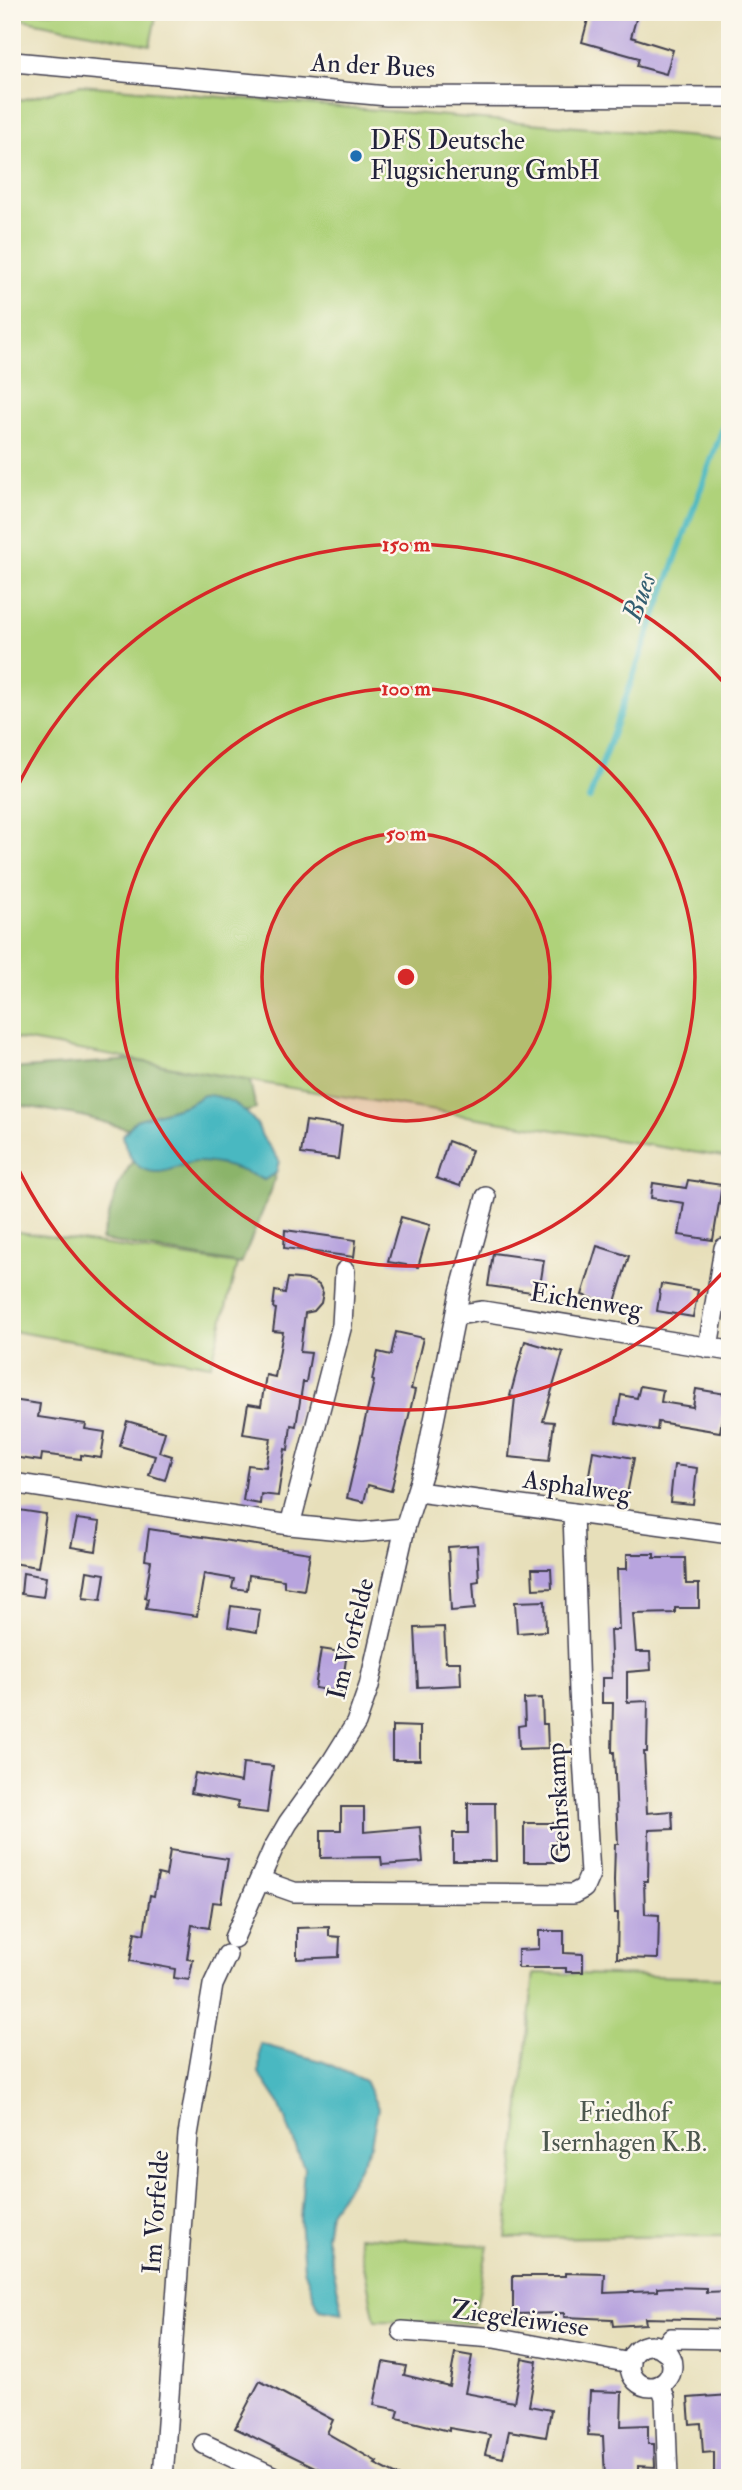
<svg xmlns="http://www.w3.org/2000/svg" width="742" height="2490" font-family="'IM FELL Double Pica',serif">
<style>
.green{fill:#afd27a;stroke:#687a5a;stroke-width:2}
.forest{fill:#8bb46a;stroke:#566b52;stroke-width:2}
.water{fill:#49b8c1;stroke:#366d7e;stroke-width:2}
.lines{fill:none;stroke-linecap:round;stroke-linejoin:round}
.stream{stroke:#49b8c1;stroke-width:6}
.building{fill:#b8a4de}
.minor-casing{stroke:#403e4e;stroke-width:22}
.minor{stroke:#fff;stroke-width:19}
.ring{fill:none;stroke:#d62828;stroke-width:3.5}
.poi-dot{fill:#1f6fb2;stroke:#fbf7ec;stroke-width:2.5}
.labels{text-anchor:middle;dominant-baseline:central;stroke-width:5;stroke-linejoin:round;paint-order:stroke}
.street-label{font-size:26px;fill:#22223b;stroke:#fbf7ec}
.poi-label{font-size:26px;fill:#22223b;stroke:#fbf7ec;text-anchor:start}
.park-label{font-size:26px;fill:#4c574e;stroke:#fbf7ec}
.water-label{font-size:28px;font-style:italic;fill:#325e71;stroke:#fbf7ec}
.centre{fill:#d62828;stroke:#fbf7ec;stroke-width:3.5}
.ring-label{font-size:21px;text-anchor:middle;font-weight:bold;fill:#d62828;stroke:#fbf7ec;stroke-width:5;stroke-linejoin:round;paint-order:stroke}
</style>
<rect width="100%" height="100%" fill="#fbf7ec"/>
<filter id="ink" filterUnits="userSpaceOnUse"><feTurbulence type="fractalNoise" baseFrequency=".0143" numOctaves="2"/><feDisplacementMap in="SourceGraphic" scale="14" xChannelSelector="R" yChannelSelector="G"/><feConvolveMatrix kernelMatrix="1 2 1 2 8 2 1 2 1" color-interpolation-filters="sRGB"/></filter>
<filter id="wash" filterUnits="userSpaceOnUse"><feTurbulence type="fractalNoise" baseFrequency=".00686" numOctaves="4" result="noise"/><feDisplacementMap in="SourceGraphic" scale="28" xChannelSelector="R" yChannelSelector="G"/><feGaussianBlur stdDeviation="1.57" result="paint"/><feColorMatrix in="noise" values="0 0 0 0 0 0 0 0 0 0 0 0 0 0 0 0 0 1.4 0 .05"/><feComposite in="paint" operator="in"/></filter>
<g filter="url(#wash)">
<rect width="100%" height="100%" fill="#e7dfba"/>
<g class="green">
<polygon points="12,12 157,12 150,45 21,19 12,16"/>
<polygon points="81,85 730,140 730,1158 297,1089 12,1038 12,102"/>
<polygon points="12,1231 237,1264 211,1365 12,1331"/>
<polygon points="534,1973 730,1978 730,2236 506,2238"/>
<polygon points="358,2236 488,2246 473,2323 375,2321"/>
</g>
<g class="forest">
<polygon points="133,1060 250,1081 256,1109 245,1112 237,1105 204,1095 187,1105 136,1120 128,1129 82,1116 12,1104 12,1069"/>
<path d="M132 1162C164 1183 166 1164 195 1162 218 1160 244 1170 264 1180L276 1172 271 1191 241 1264 101 1240 119 1184Z"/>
</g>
<g class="water">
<path d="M204 1095C225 1095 243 1107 256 1123 260 1128 260 1134 263 1138 269 1147 275 1152 279 1161L276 1173 264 1180C243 1170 220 1162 197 1162 186 1162 176 1169 165 1171 139 1176 127 1159 123 1135L136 1120 187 1105Z"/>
<polygon points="260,2044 324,2062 365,2081 378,2108 371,2144 354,2177 330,2212 326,2236 343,2313 319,2309 304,2269 300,2219 304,2168 279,2103 259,2073"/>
</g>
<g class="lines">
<polyline class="stream" points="589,799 730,408"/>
</g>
<g id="blocks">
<g class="building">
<polygon points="590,12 638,12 631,37 673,50 666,74 637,66 639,58 582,42"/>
<polygon points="306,1121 342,1126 338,1159 301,1154"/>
<polygon points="448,1141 472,1150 460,1186 436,1178"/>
<polygon points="688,1180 722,1185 713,1240 679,1235 684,1203 651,1198 653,1183 686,1188"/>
<polygon points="401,1217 430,1225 418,1267 388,1262"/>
<polygon points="285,1230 356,1240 354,1257 284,1248"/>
<polygon points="597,1246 629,1256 614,1305 582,1295"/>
<polygon points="493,1253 544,1260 539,1293 488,1286"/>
<polygon points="288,1278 310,1280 319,1285 323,1293 321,1303 314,1311 305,1313 300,1352 311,1353 306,1382 303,1382 296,1426 291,1425 288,1450 285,1449 278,1496 261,1494 260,1504 243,1501 248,1465 266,1467 271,1438 243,1434 248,1404 261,1406 266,1375 275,1377 283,1332 273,1331 276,1309 273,1308 275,1291 285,1293"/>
<polygon points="661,1284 698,1290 693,1317 657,1311"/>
<polygon points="396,1332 423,1338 411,1389 415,1390 391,1491 368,1485 364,1502 347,1498 374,1381 372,1380 378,1352 391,1355"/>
<polygon points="525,1341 563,1352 543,1421 554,1422 549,1461 509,1457 515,1397 510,1396"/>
<polygon points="640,1386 663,1390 661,1402 693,1407 696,1389 726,1394 720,1432 658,1422 657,1430 616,1423 621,1395 637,1398"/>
<polygon points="12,1400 40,1404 38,1417 86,1424 85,1429 105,1432 101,1458 81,1455 81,1459 42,1454 41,1461 12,1457"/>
<polygon points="127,1421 165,1432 159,1452 172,1456 165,1480 149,1475 155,1456 120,1446"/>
<polygon points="593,1451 634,1458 627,1494 587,1487"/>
<polygon points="674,1465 697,1468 693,1504 670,1502"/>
<polygon points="12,1509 46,1514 38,1567 12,1563"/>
<polygon points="77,1519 100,1522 96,1551 71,1547"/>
<polygon points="149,1529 310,1553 304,1590 284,1587 284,1580 249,1575 247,1590 232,1588 234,1579 204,1574 197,1616 146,1609 148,1599 145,1598 151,1561 145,1560"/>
<polygon points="477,1545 479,1581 473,1582 475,1609 451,1611 448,1547"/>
<polygon points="627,1554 654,1554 654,1558 685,1558 686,1584 699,1584 699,1608 675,1608 675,1613 633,1614 636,1652 650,1652 651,1670 627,1672 627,1702 648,1701 647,1752 644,1752 647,1813 672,1811 673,1829 649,1830 648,1881 644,1881 645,1914 659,1915 658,1959 617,1958 618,1913 615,1913 614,1881 615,1844 618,1844 614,1752 612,1752 613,1703 602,1703 602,1678 612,1678 610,1630 619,1630 617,1569 627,1569"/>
<polygon points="532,1569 551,1569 552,1588 533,1589"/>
<polygon points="87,1571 105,1574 101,1600 83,1598"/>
<polygon points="23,1573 46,1577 43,1597 21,1594"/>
<polygon points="545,1601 546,1631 517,1633 515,1602"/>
<polygon points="231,1606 260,1610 257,1632 228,1627"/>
<polygon points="444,1627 446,1662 460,1662 461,1685 418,1687 415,1628"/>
<polygon points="321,1649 347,1653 341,1692 315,1688"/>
<polygon points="542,1698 543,1724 547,1724 548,1748 519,1749 518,1726 525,1725 524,1699"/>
<polygon points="392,1726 420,1727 420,1760 392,1760"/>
<polygon points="243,1763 273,1766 267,1813 237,1809 238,1802 191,1793 195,1773 241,1782"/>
<polygon points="468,1803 495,1803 496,1861 453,1861 453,1833 468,1833"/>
<polygon points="341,1807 364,1807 364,1832 420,1827 423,1862 382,1865 381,1857 321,1858 321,1830 341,1830"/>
<rect x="524" y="1823" width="32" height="39"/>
<polygon points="170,1850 228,1859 221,1903 213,1902 209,1928 192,1925 187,1959 193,1960 189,1980 174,1978 175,1969 130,1961 135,1932 144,1934 150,1895 154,1896 158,1874 166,1876"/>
<polygon points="329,1927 329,1936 340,1937 339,1957 297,1959 297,1928"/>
<polygon points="539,1931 564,1931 564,1953 583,1954 583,1972 566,1972 566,1968 518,1968 518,1950 539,1949"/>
<polygon points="565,2273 605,2274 604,2293 657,2291 657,2288 670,2287 706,2288 706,2292 730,2291 730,2320 645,2318 646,2324 613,2326 612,2319 564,2317 564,2313 513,2314 513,2276 565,2276"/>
<polygon points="455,2353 472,2356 465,2393 514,2402 522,2358 537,2361 529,2406 551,2410 546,2437 509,2431 503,2458 485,2454 490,2435 449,2428 449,2431 397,2418 399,2410 374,2405 383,2362 406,2366 404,2375 449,2386"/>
<polygon points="260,2381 333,2420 327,2433 377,2462 375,2464 403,2478 324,2478 327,2473 235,2428"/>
<polygon points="590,2391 622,2392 621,2426 648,2425 648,2444 654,2444 655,2467 638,2466 638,2478 605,2478 603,2436 588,2435"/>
<polygon points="730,2395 730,2478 714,2478 714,2452 703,2453 701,2423 690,2424 688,2398"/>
</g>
</g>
</g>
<g filter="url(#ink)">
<use href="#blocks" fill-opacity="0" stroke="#403e4e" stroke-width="2"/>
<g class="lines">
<defs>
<g id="minor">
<polyline points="14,62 387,96 730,97"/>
<polyline points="456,1315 483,1311 730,1351"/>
<polyline points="708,1348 724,1248"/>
<polyline points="12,1483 290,1525 361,1532 405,1528"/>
<polyline points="418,1492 730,1534"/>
<polyline points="290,1525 342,1325 345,1271"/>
<polyline points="260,1880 294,1892 573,1894 584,1888 590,1874 579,1691 573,1513"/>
<polyline points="234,1938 273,1849 288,1823 331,1763 356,1723 369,1686 405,1528 425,1465 460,1292 486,1197"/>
<polyline points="402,2331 494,2338 631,2363"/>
<circle cx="651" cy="2366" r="21"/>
<polyline points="663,2349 671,2338 730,2339"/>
<polyline points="660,2385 665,2398 668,2478"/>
<polyline points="204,2444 277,2478"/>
<polyline points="163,2478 188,2135 213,1985 227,1955"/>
</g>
</defs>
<use href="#minor" class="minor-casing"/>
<use href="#minor" class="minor"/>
</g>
</g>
<circle cx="406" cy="977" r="144" fill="#d62828" fill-opacity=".12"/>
<g class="ring">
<circle cx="406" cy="977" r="144"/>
<circle cx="406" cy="977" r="289"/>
<path d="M728 1267A433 433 0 0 1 14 1160M14 794A433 433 0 0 1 728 687"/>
</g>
<circle class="poi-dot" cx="356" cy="156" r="7"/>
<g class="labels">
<g class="street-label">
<text transform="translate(373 66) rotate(3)">An der Bues</text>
<text transform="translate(586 1301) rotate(9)">Eichenweg</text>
<text transform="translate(577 1487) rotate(8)">Asphalweg</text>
<text transform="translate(351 1639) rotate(-76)">Im Vorfelde</text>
<text transform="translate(559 1803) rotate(-93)">Gehrskamp</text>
<text transform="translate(156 2212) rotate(-86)">Im Vorfelde</text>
<text transform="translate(520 2319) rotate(8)">Ziegeleiwiese</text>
</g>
<g class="poi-label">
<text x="370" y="141">DFS Deutsche<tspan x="370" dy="30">Flugsicherung GmbH</tspan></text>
</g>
<g class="park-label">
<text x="624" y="2113">Friedhof<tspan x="624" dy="30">Isernhagen K.B.</tspan></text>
</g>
<g class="water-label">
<text transform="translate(640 597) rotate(-70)">Bues</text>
</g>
</g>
<circle cx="406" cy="977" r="10" class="centre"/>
<g class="ring-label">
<text x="406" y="551">150 m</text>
<text x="406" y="695">100 m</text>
<text x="406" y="840">50 m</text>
</g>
<rect width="742" height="2490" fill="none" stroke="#fbf7ec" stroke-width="42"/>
</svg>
